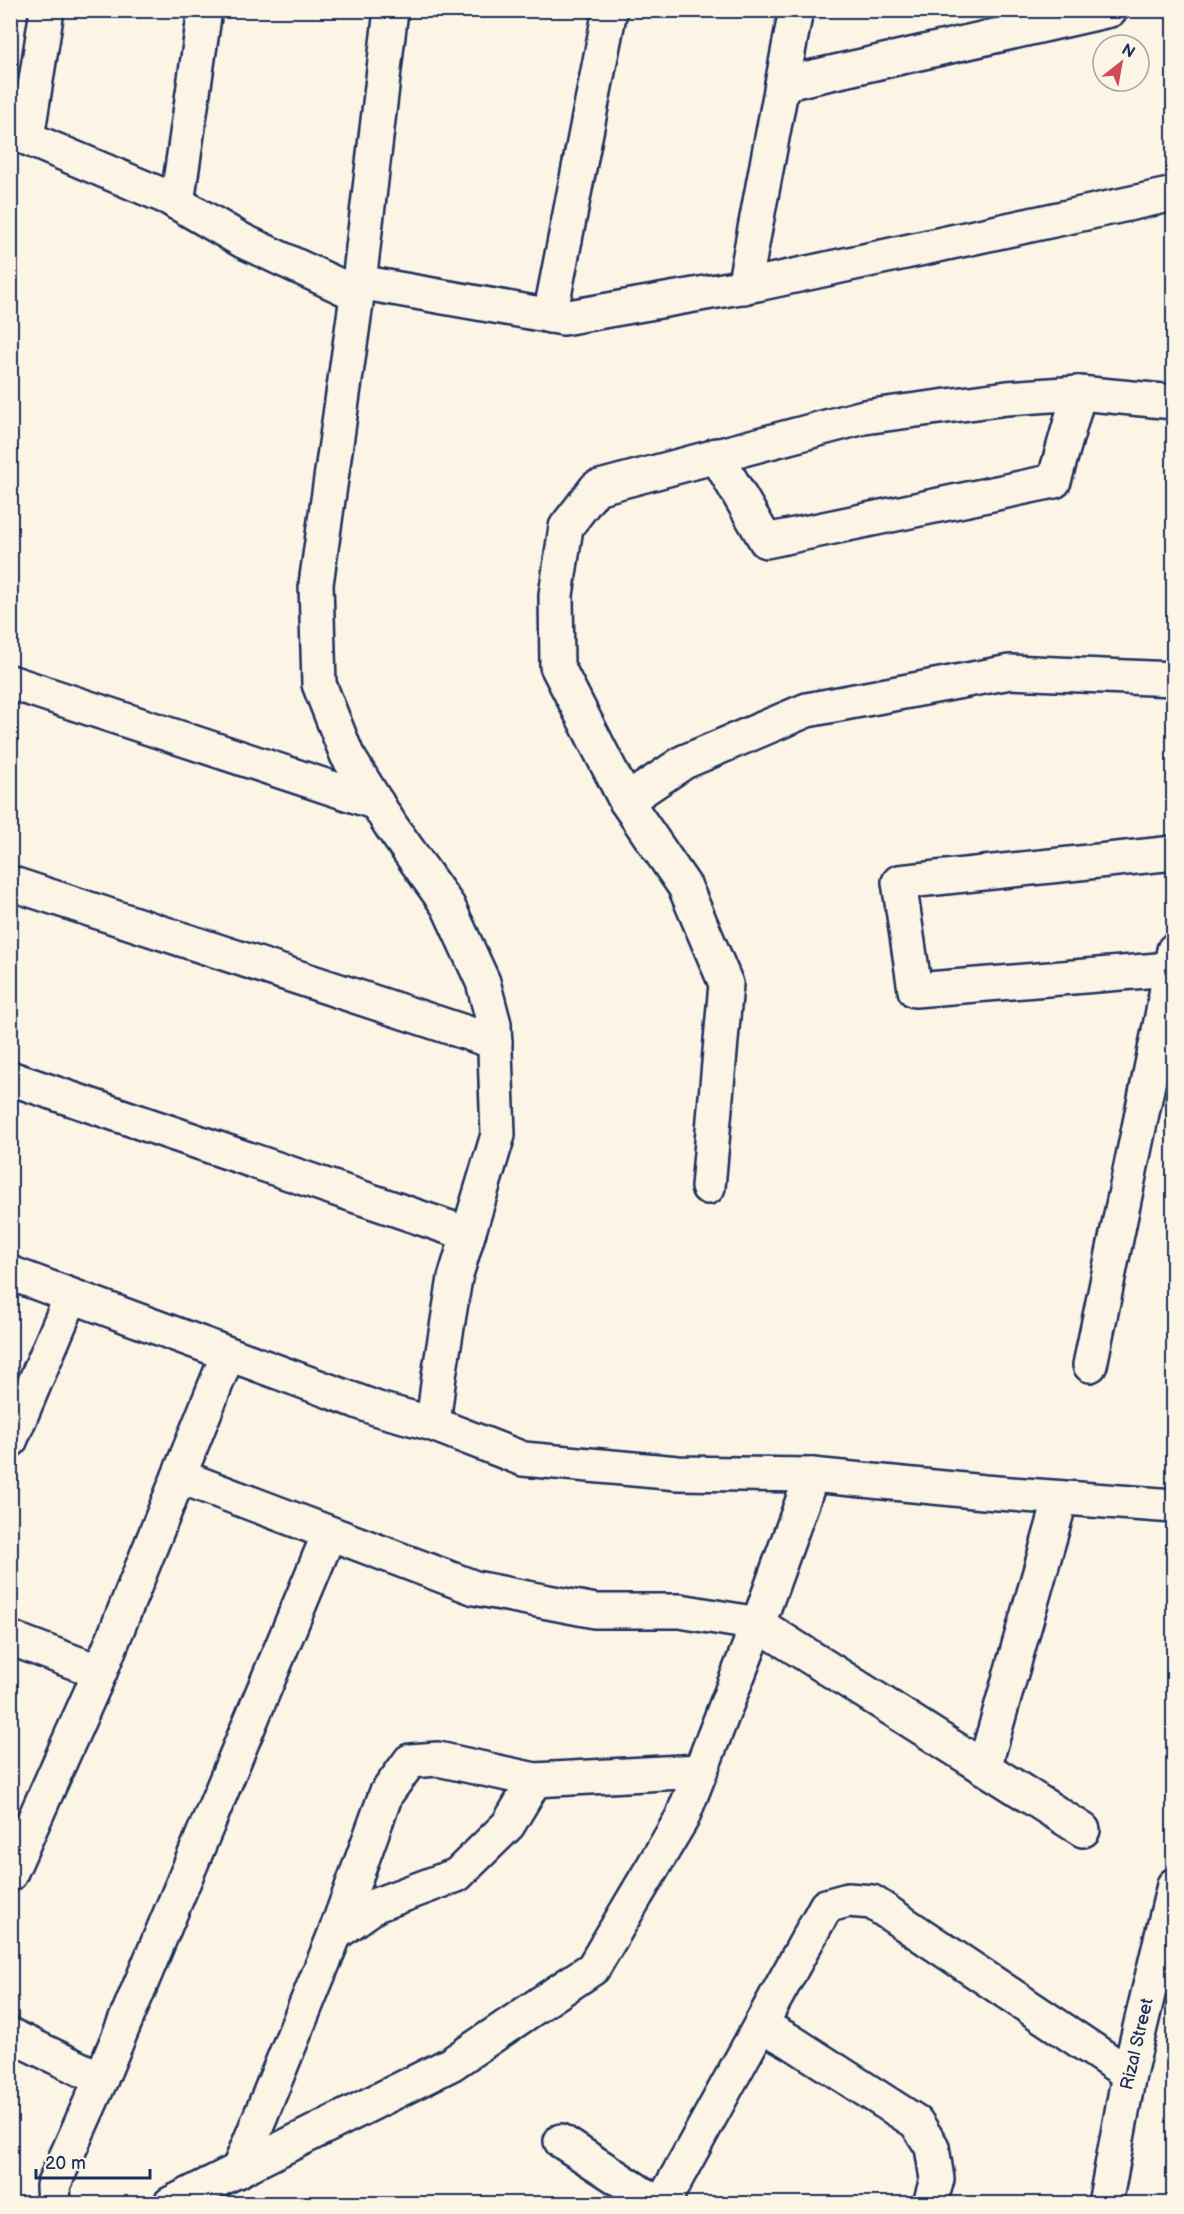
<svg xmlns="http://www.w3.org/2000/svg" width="1184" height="2214" font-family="'Balsamiq Sans',sans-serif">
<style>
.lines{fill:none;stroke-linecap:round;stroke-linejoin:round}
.minor-casing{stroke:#1b2f5e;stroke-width:38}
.minor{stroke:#fcf5e5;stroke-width:33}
.labels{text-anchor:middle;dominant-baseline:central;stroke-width:4.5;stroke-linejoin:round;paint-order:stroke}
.street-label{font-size:18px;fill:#1b2f5e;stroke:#fcf5e5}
</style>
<rect width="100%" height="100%" fill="#fcf5e5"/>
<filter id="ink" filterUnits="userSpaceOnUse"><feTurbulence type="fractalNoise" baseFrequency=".0167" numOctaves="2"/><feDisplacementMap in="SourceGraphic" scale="12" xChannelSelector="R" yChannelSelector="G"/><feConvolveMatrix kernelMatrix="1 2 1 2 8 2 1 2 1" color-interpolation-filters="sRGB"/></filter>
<g filter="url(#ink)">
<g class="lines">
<defs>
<g id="minor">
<polyline points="391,10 359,282 316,584 319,684 347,755 391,826 448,906 483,982 494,1024 498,1135 455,1278 439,1376 433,1424 523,1459 678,1473 812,1475 984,1492 1174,1506"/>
<polyline points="782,84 1110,10"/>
<polyline points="10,131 169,198 243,241 357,294"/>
<polyline points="27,138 47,10"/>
<polyline points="177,203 205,10"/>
<polyline points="359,282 563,318 757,284 1174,194"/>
<polyline points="744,287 796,10"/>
<polyline points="550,316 610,10"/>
<polyline points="716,455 766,541 1054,481 1079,393"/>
<polyline points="10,682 377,803"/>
<polyline points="626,801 557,666 556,595 566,527 596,488 864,417 1007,398 1079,393 1174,402"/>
<polyline points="10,883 495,1042"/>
<polyline points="1170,969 915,990 899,882 1174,853"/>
<polyline points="10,1078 468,1234"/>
<polyline points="708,1187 726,984 685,887 626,801 684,762 807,710 1010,672 1174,679"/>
<polyline points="10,1273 378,1409 433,1424"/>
<polyline points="1090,1365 1162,1016 1174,950"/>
<polyline points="10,1441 71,1297"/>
<polyline points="179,1476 475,1588 595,1611 680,1611 758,1624 1083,1830"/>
<polyline points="10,1638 100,1672"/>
<polyline points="984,1768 1061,1498"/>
<polyline points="10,1874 100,1672 228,1354"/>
<polyline points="335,1934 386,1794 410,1761 438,1759 535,1780"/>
<polyline points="761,2025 790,2041 916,2122 932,2147 937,2179 930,2204"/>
<polyline points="10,2035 101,2079"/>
<polyline points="561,2141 658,2204"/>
<polyline points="238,2171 335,1934 376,1905 457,1875 508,1825 535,1780 700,1771"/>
<polyline points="54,2204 53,2186 101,2079 329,1534"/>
<polyline points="170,2204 451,2064 593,1968 682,1818 758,1624 812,1475"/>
<polyline points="662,2204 826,1906 848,1900 872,1902 1129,2074"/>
<polyline points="1105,2204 1129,2074 1174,1885"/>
</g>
</defs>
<use href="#minor" class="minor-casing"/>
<use href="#minor" class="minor"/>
</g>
</g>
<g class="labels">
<g class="street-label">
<text transform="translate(1137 2044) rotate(-77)">Rizal Street</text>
</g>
</g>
<rect width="1184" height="2214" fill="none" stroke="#fcf5e5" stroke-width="36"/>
<rect x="18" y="18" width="1148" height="2178" fill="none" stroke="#1b2f5e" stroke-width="2" filter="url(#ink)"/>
<g transform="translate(1121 63) rotate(31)"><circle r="28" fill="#fcf5e5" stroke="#a2a6af" stroke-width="1.5"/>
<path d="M0-4.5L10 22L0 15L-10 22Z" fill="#d1495b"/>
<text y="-9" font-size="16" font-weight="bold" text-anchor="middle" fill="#1b2f5e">N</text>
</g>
<path d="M36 2169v9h114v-9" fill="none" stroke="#1b2f5e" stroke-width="3"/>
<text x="45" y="2169" font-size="18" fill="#1b2f5e" stroke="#fcf5e5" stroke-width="4.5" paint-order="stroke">20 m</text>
</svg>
